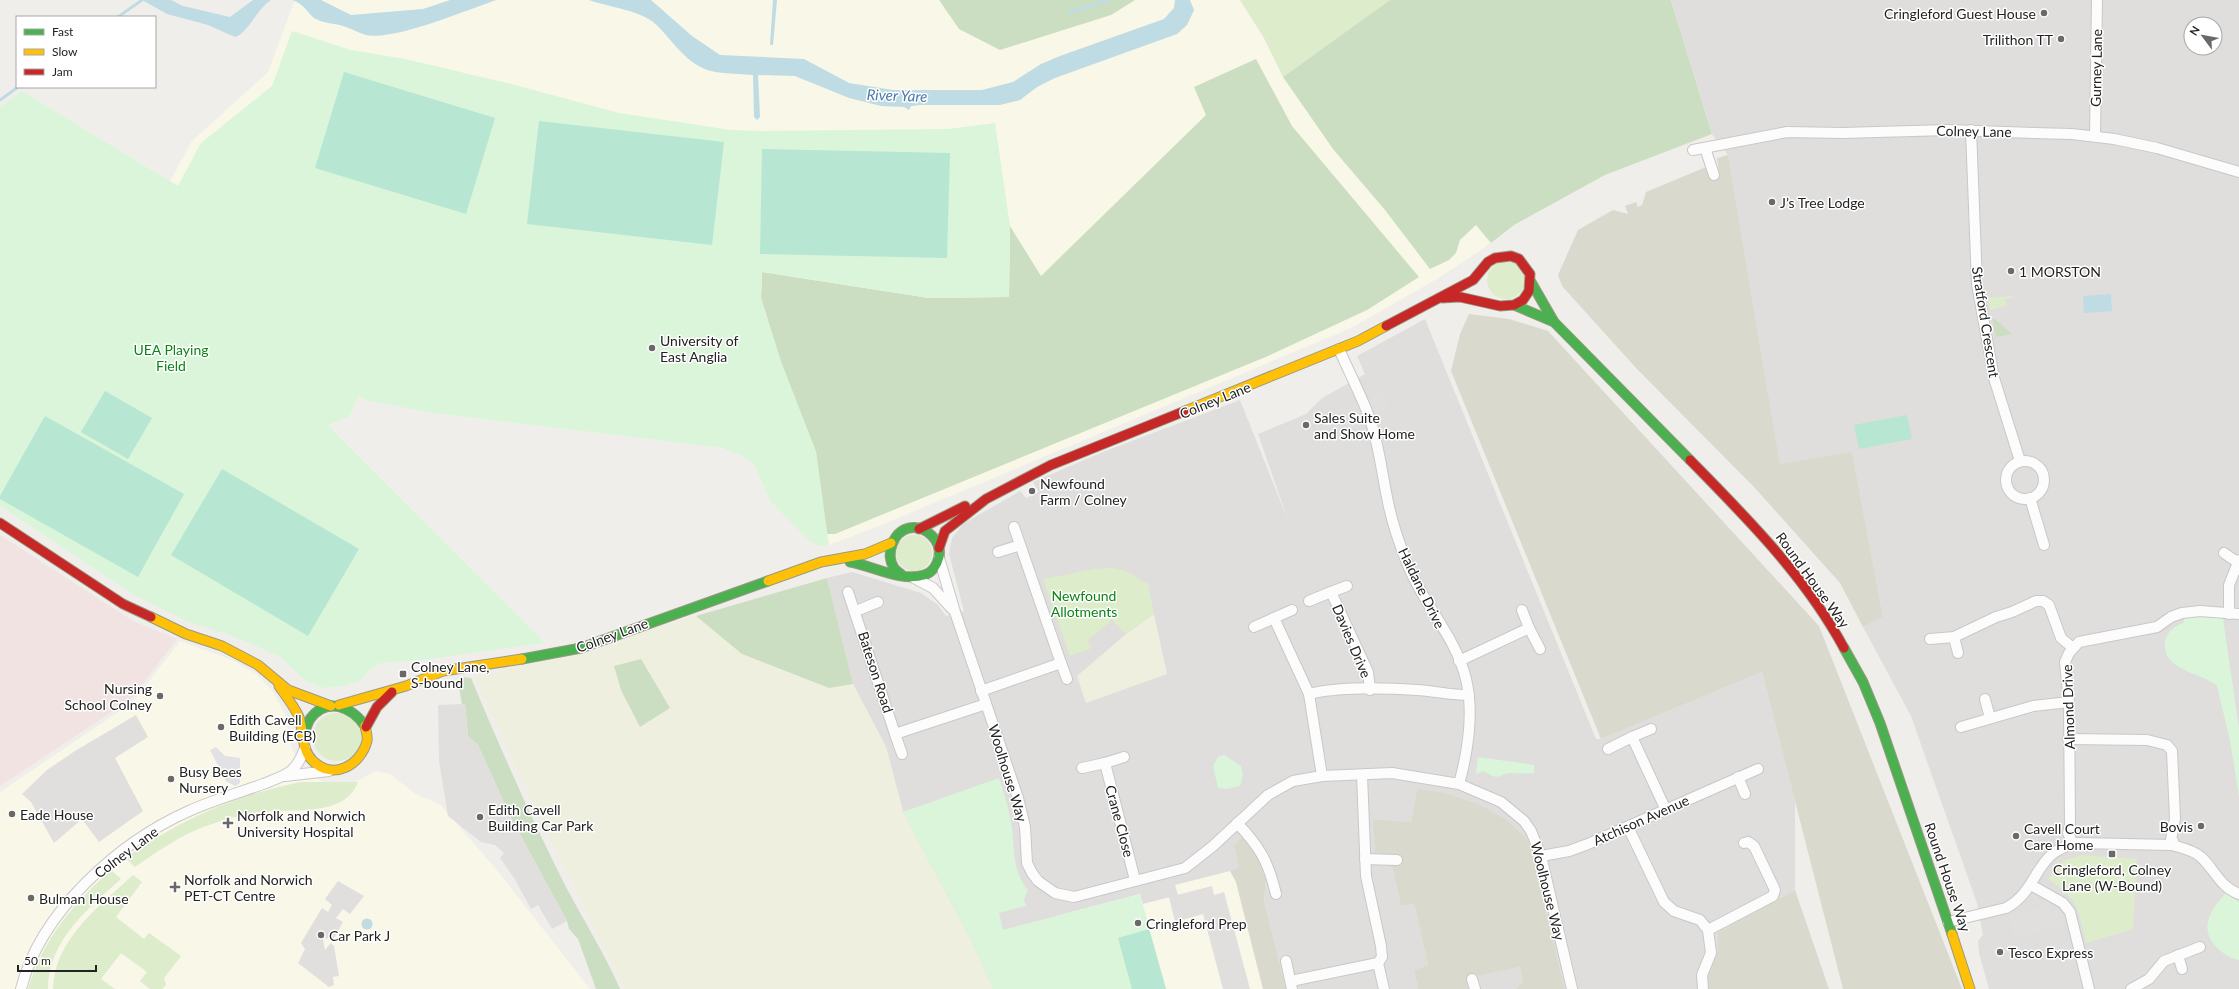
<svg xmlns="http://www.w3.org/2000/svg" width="2239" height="989" font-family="Lato,sans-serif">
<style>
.residential{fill:#dfdedc;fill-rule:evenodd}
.commercial{fill:#f1e3e1}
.education{fill:#f8f7e8}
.construction{fill:#d9d9cd}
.farmland{fill:#efefdf}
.grass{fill:#ddeccb}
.forest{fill:#cbdec1}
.park{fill:#daf5da}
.pitch{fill:#b7e6d2}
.parking{fill:#e0dfde}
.plaza{fill:#e2e1e5}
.water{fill:#bfdbe3}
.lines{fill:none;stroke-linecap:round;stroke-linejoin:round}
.stream{stroke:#bfdbe3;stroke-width:3}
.street-casing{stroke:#c9c8c7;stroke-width:12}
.fast-casing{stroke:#999a82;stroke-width:11}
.slow-casing{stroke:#999a82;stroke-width:11}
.jam-casing{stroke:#999a82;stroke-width:11}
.street{stroke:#fdfcfc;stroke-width:10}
.fast{stroke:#4caf50;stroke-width:9}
.slow{stroke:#ffc107;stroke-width:9}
.jam{stroke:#c62828;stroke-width:9}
.poi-dot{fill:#6a6968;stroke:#fff;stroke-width:1.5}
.labels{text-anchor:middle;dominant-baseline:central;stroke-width:3;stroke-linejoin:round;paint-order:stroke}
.poi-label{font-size:14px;fill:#222;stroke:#fff;text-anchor:start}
.street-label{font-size:14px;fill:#222;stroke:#fff}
.park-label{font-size:14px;fill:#0c8416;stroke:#fff}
.water-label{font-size:15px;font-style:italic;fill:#4a7aab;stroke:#fff}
</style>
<rect width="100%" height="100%" fill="#f0eeeb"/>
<g class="residential">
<path d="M1671 0H2239V989H1989L1979 953 1978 941 1983 935 1977 903 1911 716 1863 627 1883 617 1852 453 1780 465 1728 155 1712 134ZM2191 24H2215V48H2191Z"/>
<polygon points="1425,319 1596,739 1601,739 1762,672 1795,801 1795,890 1718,932 1718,950 1707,974 1709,989 1565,989 1529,841 1417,789 1411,822 1374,819 1375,856 1392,867 1401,906 1414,904 1428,965 1414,970 1418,989 1286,989 1264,900 1266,881 1234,846 1239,867 1231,871 1263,989 993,989 903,812 886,747 853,684 827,578 852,572 921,593 938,605 946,616 964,611 949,554 952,538 963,524 1020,491 1026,498 1039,492 1033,482 1103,452 1240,400 1288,520 1258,434 1306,414 1322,398 1365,374 1357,356"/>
<polygon points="1520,967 1523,982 1515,989 1468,989 1466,978"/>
</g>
<polygon class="commercial" points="0,535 133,621 177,639 131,699 0,786"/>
<g class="education">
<polygon points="295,0 1240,0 1264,38 1283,77 1390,0 1671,0 1712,134 1605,175 1514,225 1481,250 1437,279 1351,328 879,526 829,545 819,546 809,541 771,502 753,463 738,454 722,448 433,413 367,401 359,396 349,417 328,425 545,643 422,660 381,663 371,669 360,681 344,686 323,688 306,681 279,656 227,634 191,623 134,595 0,506 0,107 22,91 170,181 192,141 268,72"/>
<polygon points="180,641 232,660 256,674 272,690 285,714 291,746 297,760 303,769 323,782 353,783 377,771 390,774 414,793 441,805 500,874 590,989 0,989 0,792 133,702"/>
<polygon points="1230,871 1236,882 1263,989 993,989 1056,916 1140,894 1143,904 1178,895 1175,885"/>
</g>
<g class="construction">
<polygon points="1728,155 1780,464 1852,452 1883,617 1863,627 1840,583 1754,487 1637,369 1562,286 1558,275 1578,230 1613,210 1628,214 1625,206 1636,202 1638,207 1642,205 1646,192 1706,167 1709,177 1719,173 1717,158"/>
<polygon points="1469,314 1509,319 1548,331 1819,626 1962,989 1843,989 1762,672 1601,739 1451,371 1460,334"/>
<polygon points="1417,789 1445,793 1478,804 1505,819 1529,841 1565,989 1515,989 1523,982 1520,967 1467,978 1468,989 1418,989 1414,970 1428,965 1414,904 1401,906 1392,867 1375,856 1373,819 1411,822"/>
<polygon points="1243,836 1256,852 1266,881 1264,900 1286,989 1263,989 1236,882 1230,871 1239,867 1234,846"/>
<polygon points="1795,890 1829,989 1709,989 1707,974 1718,950 1718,932"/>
</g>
<g class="farmland">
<polygon points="1154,614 1167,674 1086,703 1077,676 1125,635"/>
<polygon points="696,616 742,654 829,688 853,684 886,747 903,812 971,940 993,989 625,989 528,795 475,676 599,650 639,633"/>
</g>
<g class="grass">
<polygon points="1240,0 1390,0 1283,77 1264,38"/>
<circle cx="1506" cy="280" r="19"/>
<polygon points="2013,296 2013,298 2005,299 2006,306 1990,310 1988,298"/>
<circle cx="914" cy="553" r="18"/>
<polygon points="1111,568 1126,571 1148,584 1154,614 1126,634 1112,620 1087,641 1092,648 1070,656 1043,579 1095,569"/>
<circle cx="337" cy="737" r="24"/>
<path d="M300 782H358C345 818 291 808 262 812 244 814 226 819 209 825 182 834 158 851 135 867L125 858C180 820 234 796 300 782Z"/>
<path d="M2081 855 2137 859 2133 929 2086 943C2077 906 2080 902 2048 879L2063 861Z"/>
<path d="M111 870 121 879C88 908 48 941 48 989H28C43 939 73 904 111 870Z"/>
<path d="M133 875 142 882 116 917 144 939 149 933 181 956 164 978 166 985 162 989H150L140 981 147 972 121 953 101 979 115 989H53C54 939 100 906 133 875Z"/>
</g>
<g class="forest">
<polygon points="939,0 1135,0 1111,15 1000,50 959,29"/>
<polygon points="1390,0 1671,0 1712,134 1605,175 1514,225 1491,243 1476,225 1460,240 1456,253 1449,260 1430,269 1385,210 1333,149 1283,77"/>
<polygon points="1256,59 1292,126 1419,277 1367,310 1268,356 835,534 826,534 816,452 781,362 761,298 762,272 929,298 1009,297 1010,226 1041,276 1206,115 1194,87"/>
<polygon points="1992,319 1995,319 2012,334 1996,337"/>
<polygon points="827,578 853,684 829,688 742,654 696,616"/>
<polygon points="641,659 670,708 640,727 621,690 614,666"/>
<path d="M463 677 471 678C501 750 532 820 567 889 585 923 605 954 620 989H596L578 939 569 929 567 921 511 818 478 745 468 736 465 704H462L458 682Z"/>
</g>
<g class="park">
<polygon points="292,31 351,50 405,59 515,85 619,113 731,130 762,131 948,129 995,123 1010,226 1009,297 929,298 762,272 761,299 781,362 816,452 829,545 819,546 809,541 771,502 753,463 738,454 722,448 433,413 367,401 359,396 349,417 328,425 545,643 422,660 381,663 371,669 360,681 344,686 323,688 306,681 279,656 227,634 191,623 134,595 0,506 0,107 22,91 178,186 201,143 272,86"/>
<path d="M2222 612 2239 728V796L2230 741 2217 686C2205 674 2161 671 2165 642 2167 631 2174 627 2183 623L2185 617Z"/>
<polygon points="1224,755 1241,766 1243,775 1240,786 1227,789 1218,788 1213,766 1218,757"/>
<path d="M1478 757 1534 765V773C1526 774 1519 773 1511 773 1498 774 1500 782 1484 771L1476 774Z"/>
<path d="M999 778C1004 794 1010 811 1012 829 1015 851 1012 871 1028 890L1024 899 1026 906 999 913 1003 930 1140 894 1166 989H993L971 940 903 812Z"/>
<path d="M2226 893 2239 902V960C2219 955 2199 936 2211 913 2214 906 2221 899 2226 893Z"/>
</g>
<g class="pitch">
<polygon points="344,72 495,118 466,214 315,168"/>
<polygon points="539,121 724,142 712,245 527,224"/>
<polygon points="762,149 950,153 947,258 760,254"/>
<polygon points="105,391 152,418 128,459 81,432"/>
<polygon points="1907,415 1912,439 1859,449 1854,425"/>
<polygon points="45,416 184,494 138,577 0,499 0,496"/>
<polygon points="222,469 359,549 308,636 171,555"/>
<polygon points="1149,929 1166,989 1132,989 1118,938"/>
</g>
<g class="parking">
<polygon points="1381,391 1389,407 1361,425 1348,430 1345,424 1353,419 1348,407"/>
<polygon points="465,704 468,736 478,745 511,818 567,921 552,929 538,905 531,909 514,878 500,858 504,853 495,845 481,842 448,816 439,761 438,705"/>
<polygon points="136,715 148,737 115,758 143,811 99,842 82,819 54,843 31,802 22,794 47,770 75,751"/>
<polygon points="338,881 364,896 350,914 343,909 336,918 343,922 332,942 325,937 323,940 325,950 331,943 334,946 339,976 333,977 334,985 329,987 298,963 305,949 301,943 322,908 328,912 332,905 325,899"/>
<polygon points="1212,886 1214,895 1224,892 1250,989 1223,989 1203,914 1175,922 1169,897"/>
<polygon points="2049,904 2052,912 2060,910 2065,926 2047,929 2015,939 2008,917"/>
<polygon points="2068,940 2072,952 2064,954 2061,942"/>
</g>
<polygon class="plaza" points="216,747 225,756 240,758 240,783 235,786 226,781 210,750"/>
<g class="water">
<path d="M142 0H171L183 6 230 17 253 0H271C257 9 247 34 235 37L208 25 167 14Z"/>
<path d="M293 0H321L351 15 423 9 450 0H496C467 10 394 41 366 35 358 33 351 28 343 26 334 23 325 24 316 19 308 15 307 6 293 0Z"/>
<path d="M589 0H651L692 36 720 55 804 59 849 83 893 90H982L1013 82 1041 64 1060 56 1164 19 1174 8 1175 0H1190L1194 10 1187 25 1177 34 1055 78 1037 87 1020 100 1000 105H921L911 106 909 110 904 107 881 106 849 98 795 76 758 75 760 117 757 120 754 117 753 75C712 72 701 76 672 42 664 33 656 22 645 17 629 9 606 6 589 0Z"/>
<polygon points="773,0 777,0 773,45 770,45"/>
<polygon points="2111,294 2112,311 2084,313 2083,296"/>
<circle cx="367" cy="924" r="5.5"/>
</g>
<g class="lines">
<g class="stream">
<polyline points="1068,13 1108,0"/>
<polyline points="118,17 142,0"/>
<polyline points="0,100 18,87"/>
</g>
<defs>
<g id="street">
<polyline points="1971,130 1977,284 1994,378 2020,461"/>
<polyline points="2095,136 2097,0"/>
<polyline points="1705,148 1714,175"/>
<polyline points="1693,150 1787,132 1842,133 1948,130 2034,133 2072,134 2114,139 2157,148 2239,172"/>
<path d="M1339 349C1349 372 1361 395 1370 419 1379 445 1382 474 1388 502 1392 522 1399 543 1407 563 1422 603 1456 637 1466 679 1474 713 1468 751 1459 784"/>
<circle cx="2025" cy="480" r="19"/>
<polyline points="2030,498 2044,545"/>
<polyline points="1014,527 1061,663"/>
<polyline points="998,552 1020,545"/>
<polyline points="2224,553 2237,562"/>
<polyline points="939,558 955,612 1018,798 1025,827 1027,863 1032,873 1038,881 1055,893 1074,897 1185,868 1213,846 1268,795 1293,781 1322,776 1392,773 1459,784 1501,802 1524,821 1531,831 1541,856 1572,989"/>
<polyline points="914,578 933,588 952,609"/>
<polyline points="1347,586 1331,592 1368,672 1370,690"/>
<polyline points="848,592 895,734 986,704"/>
<polyline points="1309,601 1331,592"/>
<polyline points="1292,610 1274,618 1309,694"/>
<polyline points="856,611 878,602"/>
<polyline points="2229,614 2229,585 2239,560"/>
<polyline points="1254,627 1274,618"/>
<polyline points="1529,628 1540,649"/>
<polyline points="1954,637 1958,653"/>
<polyline points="1930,639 1954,637 1996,617 2012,612 2036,601 2043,601 2049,605 2061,638 2073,648"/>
<polyline points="1459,661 1529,628 1522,610"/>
<polyline points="981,691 1061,663 1067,679"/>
<polyline points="1985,699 1990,718"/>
<polyline points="1961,727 2033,706 2069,702"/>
<polyline points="895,734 902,754"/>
<polyline points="1632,737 1651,729"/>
<polyline points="2068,739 2147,740 2167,745 2172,751 2175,818 2171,840 2173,841 2172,845"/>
<polyline points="1608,749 1632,737 1665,808"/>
<polyline points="1105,763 1124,757"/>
<polyline points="1082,768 1105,763 1135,880"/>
<polyline points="1362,775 1366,876 1381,946 1382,957 1378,963 1384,989"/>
<polyline points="285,776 329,771"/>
<path d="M1322 776 1309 694C1337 687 1386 688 1417 690 1434 691 1451 695 1469 695"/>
<polyline points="1738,777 1745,794"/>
<path d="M1237 823C1260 847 1268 861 1276 894"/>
<polyline points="1628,827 1664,902 1674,911 1700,920 1708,930 1711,953 1702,975 1703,989"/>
<polyline points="2073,844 2068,833 2070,825 2069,702 2065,662 2069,653 2079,642 2157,627 2171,617 2182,613 2200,611 2239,614"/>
<polyline points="1541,856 1569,851 1588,844 1758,769"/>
<polyline points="1365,859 1397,860"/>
<polyline points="2031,885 2063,903 2070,912 2089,989"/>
<path d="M1948 922 2006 908C2041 889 2033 851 2078 843L2172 845C2182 848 2193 850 2201 857 2215 870 2220 887 2239 894"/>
<polyline points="1708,930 1773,896 1775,890 1754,846 1748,842 1744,843"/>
<polyline points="2178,955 2182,969"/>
<polyline points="1286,961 1292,989"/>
<polyline points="1472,979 1475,989"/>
<polyline points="1291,981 1378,963"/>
<path d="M21 989C40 912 119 842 189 811 213 800 239 793 263 784 273 780 283 777 291 771 298 765 302 756 305 748"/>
<polyline points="2131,989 2149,979 2164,961 2200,947"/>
</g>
<g id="fast">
<polyline points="1531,282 1554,322 1690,460"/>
<polyline points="1514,305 1554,322"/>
<path d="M850 562C873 566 900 582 924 575 932 573 937 565 939 557 942 541 926 525 909 528 893 532 885 554 894 568 896 571 900 573 903 576"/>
<polyline points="1844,648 1863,682 1880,723 1952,934"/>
<polyline points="522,659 581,648 768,581"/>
<path d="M303 737C305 732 307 724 310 719 327 696 352 707 365 726"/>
</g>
<g id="slow">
<polyline points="1185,411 1358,341 1386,326"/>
<polyline points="768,581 821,562 865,554 891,543"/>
<polyline points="151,617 186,634 222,646 258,665 288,690 331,706"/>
<path d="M279 686C286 696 294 706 299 717 304 732 301 750 313 761 333 781 361 765 367 741 368 737 366 731 365 726"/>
<polyline points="339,705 406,686 443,671 522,659"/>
<polyline points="1952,934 1970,989"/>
</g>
<g id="jam">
<polyline points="1386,326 1473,280 1488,262 1495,258 1511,256 1519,259 1530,274 1529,291 1523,300 1514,305 1500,306 1460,297 1442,298"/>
<path d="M1690 460C1747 518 1805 576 1844 648"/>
<polyline points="0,523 123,604 151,617"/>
<polyline points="919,529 965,506"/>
<polyline points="939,548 945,531 986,499 1051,465 1185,411"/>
<polyline points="366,727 377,707 392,692"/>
</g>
</defs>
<use href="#street" class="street-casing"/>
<use href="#fast" class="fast-casing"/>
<use href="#slow" class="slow-casing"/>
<use href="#jam" class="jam-casing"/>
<use href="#street" class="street"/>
<use href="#fast" class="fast"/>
<use href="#slow" class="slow"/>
<use href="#jam" class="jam"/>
</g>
<g class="poi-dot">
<circle cx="2044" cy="13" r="4"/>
<circle cx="2061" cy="39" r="4"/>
<circle cx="1772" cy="202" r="4"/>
<circle cx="2011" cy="271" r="4"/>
<circle cx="652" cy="348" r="4"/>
<circle cx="1306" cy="425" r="4"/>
<circle cx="1032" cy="491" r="4"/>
<rect x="399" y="670" width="8" height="8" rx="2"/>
<circle cx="160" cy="696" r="4"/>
<circle cx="221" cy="727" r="4"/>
<circle cx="171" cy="779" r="4"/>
<circle cx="12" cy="814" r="4"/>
<circle cx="480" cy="817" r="4"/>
<path d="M226 817h4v4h4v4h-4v4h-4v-4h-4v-4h4z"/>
<circle cx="2201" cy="826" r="4"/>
<circle cx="2016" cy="836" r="4"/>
<rect x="2108" y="850" width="8" height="8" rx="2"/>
<path d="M173 881h4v4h4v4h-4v4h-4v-4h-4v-4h4z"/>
<circle cx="31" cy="898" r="4"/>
<circle cx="1138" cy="923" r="4"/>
<circle cx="321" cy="935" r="4"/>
<circle cx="2000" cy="952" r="4"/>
</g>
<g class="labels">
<g class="poi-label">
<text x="2036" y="13" text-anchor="end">Cringleford Guest House</text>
<text x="2053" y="39" text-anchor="end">Trilithon TT</text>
<text x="1780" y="202">J’s Tree Lodge</text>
<text x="2019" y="271">1 MORSTON</text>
<text x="660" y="340">University of<tspan x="660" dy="16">East Anglia</tspan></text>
<text x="1314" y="417">Sales Suite<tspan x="1314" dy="16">and Show Home</tspan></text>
<text x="1040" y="483">Newfound<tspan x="1040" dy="16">Farm / Colney</tspan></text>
<text x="411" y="666">Colney Lane,<tspan x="411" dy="16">S-bound</tspan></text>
<text x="152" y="688" text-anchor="end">Nursing<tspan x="152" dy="16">School Colney</tspan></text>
<text x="229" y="719">Edith Cavell<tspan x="229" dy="16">Building (ECB)</tspan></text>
<text x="179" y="771">Busy Bees<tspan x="179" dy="16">Nursery</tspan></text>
<text x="488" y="809">Edith Cavell<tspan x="488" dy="16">Building Car Park</tspan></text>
<text x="20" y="814">Eade House</text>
<text x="237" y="815">Norfolk and Norwich<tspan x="237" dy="16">University Hospital</tspan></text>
<text x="2193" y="826" text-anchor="end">Bovis</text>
<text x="2024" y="828">Cavell Court<tspan x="2024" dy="16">Care Home</tspan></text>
<text x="2112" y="869" text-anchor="middle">Cringleford, Colney<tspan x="2112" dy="16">Lane (W-Bound)</tspan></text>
<text x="184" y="879">Norfolk and Norwich<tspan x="184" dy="16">PET-CT Centre</tspan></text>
<text x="39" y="898">Bulman House</text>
<text x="1146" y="923">Cringleford Prep</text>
<text x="329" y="935">Car Park J</text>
<text x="2008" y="952">Tesco Express</text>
</g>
<g class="street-label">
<text transform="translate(2096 68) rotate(-89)">Gurney Lane</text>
<text transform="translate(1974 131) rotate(1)">Colney Lane</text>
<text transform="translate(1986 322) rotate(81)">Stratford Crescent</text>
<text transform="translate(1215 400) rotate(-22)">Colney Lane</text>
<text transform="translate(1813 580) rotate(54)">Round House Way</text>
<text transform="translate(1422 588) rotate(64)">Haldane Drive</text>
<text transform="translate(612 635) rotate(-20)">Colney Lane</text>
<text transform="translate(1352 641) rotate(67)">Davies Drive</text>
<text transform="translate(876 672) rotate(72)">Bateson Road</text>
<text transform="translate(2068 707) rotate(-92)">Almond Drive</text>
<text transform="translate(1008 773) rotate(73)">Woolhouse Way</text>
<text transform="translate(1641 820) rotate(-24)">Atchison Avenue</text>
<text transform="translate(1120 821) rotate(75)">Crane Close</text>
<text transform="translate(126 852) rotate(-37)">Colney Lane</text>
<text transform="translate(1948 877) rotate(71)">Round House Way</text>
<text transform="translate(1548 891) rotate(76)">Woolhouse Way</text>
</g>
<g class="park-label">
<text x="171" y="349">UEA Playing<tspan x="171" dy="16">Field</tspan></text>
<text x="1084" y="595">Newfound<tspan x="1084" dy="16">Allotments</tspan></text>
</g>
<g class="water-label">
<text transform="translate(897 95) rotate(2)">River Yare</text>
</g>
</g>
<rect x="16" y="16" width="140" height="72" fill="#ffffff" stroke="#a7a7a7"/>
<rect x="24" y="29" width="20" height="6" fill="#4caf50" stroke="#a7a7a7"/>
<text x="52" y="36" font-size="12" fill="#222222">Fast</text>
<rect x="24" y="49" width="20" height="6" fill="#ffc107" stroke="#a7a7a7"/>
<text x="52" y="56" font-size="12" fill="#222222">Slow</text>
<rect x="24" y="69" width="20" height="6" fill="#c62828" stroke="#a7a7a7"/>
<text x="52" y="76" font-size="12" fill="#222222">Jam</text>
<g transform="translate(2203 36) rotate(302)"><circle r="19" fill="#ffffff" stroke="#a7a7a7"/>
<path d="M0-3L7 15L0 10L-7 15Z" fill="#6a6968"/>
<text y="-6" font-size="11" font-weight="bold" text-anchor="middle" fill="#222222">N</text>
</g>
<path d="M18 965v6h78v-6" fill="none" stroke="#222222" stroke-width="2"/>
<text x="24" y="965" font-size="12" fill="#222222" stroke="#ffffff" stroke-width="3" paint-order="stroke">50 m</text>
</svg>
